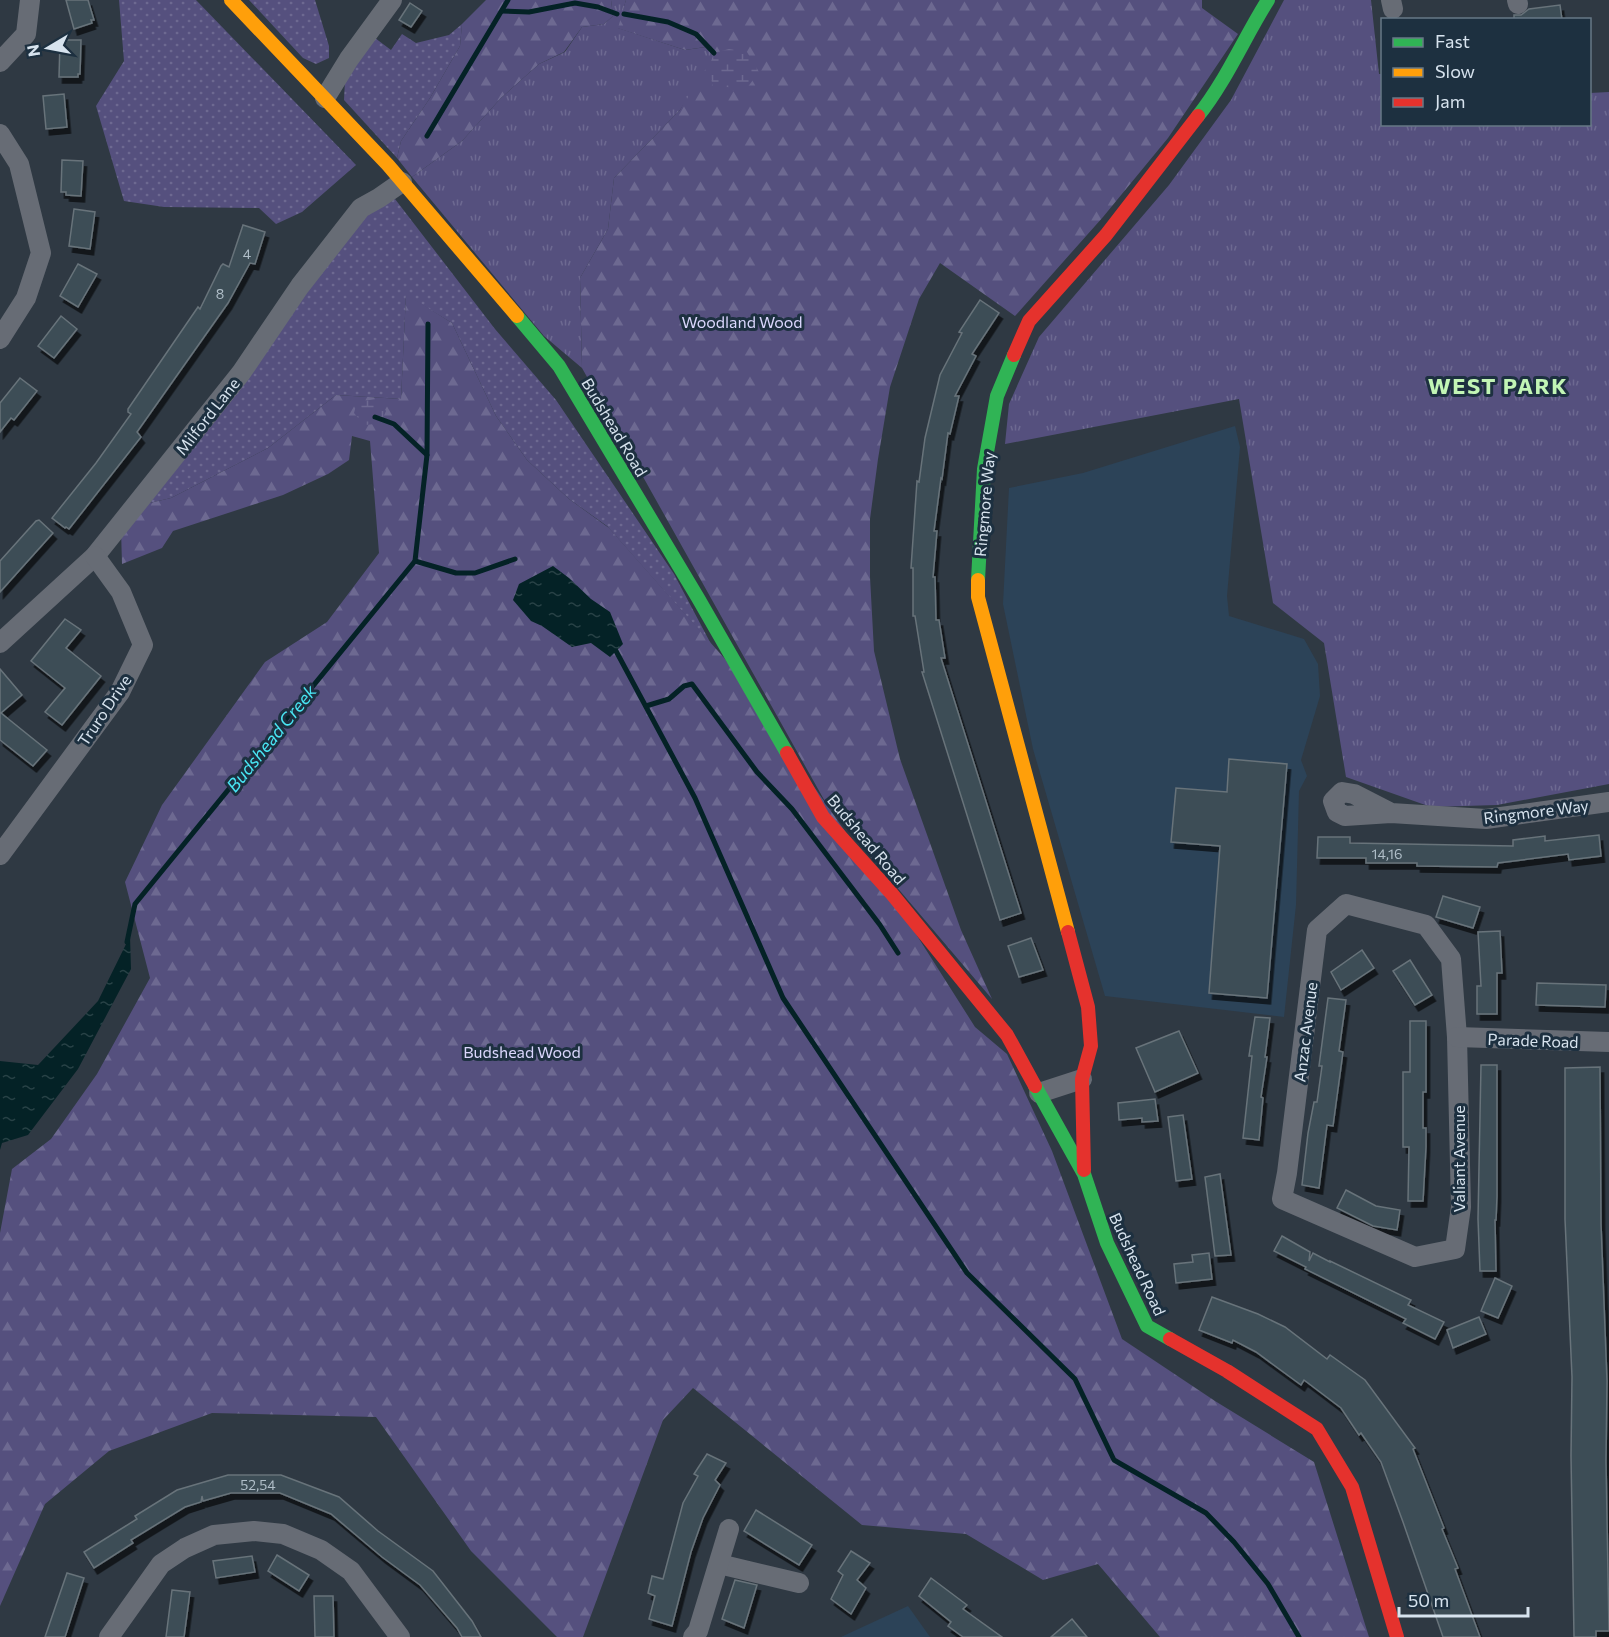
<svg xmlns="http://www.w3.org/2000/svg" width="1609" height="1637" font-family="Commissioner,sans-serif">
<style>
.built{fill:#2c4358}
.grass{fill:url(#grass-dots)}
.forest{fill:url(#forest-firs)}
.wetland{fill:url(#wetland-marsh)}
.park{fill:url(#park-tufts)}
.water{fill:url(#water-ripples)}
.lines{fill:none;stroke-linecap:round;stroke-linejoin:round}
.stream{stroke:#042226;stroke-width:5}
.building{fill:#3c4e57;stroke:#68737a;stroke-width:1.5;filter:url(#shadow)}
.street{stroke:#676c75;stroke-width:20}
.fast{stroke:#30b455;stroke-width:14}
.slow{stroke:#ff9f0a;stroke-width:14}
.jam{stroke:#e5322d;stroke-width:14}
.labels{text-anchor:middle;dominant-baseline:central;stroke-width:6;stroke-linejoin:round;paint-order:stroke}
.number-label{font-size:14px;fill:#b0bec8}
.park-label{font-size:16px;fill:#dbd7fd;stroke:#1d3040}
.street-label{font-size:16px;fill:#d7e3ee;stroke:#1d3040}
.water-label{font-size:18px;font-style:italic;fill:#49e5f3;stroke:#1d3040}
.district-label{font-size:22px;font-weight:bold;letter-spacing:1.5px;fill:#c2f5b5;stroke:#1d3040}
</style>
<defs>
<pattern id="grass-dots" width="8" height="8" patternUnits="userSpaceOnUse" patternTransform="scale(1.5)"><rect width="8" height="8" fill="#55507e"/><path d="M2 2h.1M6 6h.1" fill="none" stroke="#6d6991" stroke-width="1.8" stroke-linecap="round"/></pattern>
<pattern id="forest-firs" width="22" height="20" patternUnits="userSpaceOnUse" patternTransform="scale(1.5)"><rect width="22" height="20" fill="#55507e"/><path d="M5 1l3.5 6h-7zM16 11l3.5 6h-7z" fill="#6d6991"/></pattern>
<pattern id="wetland-marsh" width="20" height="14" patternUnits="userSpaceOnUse" patternTransform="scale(1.5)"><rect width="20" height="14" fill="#55507e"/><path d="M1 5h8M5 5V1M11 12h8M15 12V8" fill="none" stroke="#6d6991"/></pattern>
<pattern id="park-tufts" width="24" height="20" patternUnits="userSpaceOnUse" patternTransform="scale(1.5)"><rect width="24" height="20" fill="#55507e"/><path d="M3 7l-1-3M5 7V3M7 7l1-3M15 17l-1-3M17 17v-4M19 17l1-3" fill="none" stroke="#6d6991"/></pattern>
<pattern id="water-ripples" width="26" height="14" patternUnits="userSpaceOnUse" patternTransform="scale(1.5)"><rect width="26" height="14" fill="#042226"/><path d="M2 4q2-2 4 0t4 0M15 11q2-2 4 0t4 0" fill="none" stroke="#284246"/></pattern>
<filter id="shadow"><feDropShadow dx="3.5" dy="6" stdDeviation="0" flood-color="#0009"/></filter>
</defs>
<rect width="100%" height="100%" fill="#2f3943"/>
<g class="built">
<polygon points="1235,426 1240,447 1227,596 1229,616 1304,639 1318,664 1320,696 1301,760 1307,776 1299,791 1296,905 1284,1017 1105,996 1033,749 1003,604 1009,488 1083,473"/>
<polygon points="908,1606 930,1637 841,1637"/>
</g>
<g class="grass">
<polygon points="119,0 196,0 356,165 302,212 276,224 259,208 164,207 124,201 96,106 124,61"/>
<polygon points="249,0 315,0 329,46 329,58 316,64 303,58"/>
<polygon points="462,24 460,46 430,98 401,141 397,158 344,100 345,80 375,38 391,50 402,34 416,43 449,35"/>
<polygon points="395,199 495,329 556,400 674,574 711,644 607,526 569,499 527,460 496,416 452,323 406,295 401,399 336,395 268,448 171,498 141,505 314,277 375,205"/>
</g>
<g class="forest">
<polygon points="486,0 611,0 613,16 604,24 582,27 564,52 539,64 501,98 462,141 412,177 397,158 401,141 430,98 460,46 462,24"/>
<polygon points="626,0 1202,0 1202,8 1238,34 1168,138 1103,217 1015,316 940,263 919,299 890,387 878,459 870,519 870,577 874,651 900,759 961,930 992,999 827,805 582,368 580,278 608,229 614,178 680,110 712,46 685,50 617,28"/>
<polygon points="406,294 452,323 496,416 527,460 569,499 609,528 725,659 909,923 975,1027 1007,1054 1052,1151 1122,1339 1215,1401 1314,1462 1369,1637 1160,1637 1098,1564 1043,1580 966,1534 862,1525 693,1388 663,1420 583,1637 557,1637 471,1551 376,1417 212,1413 109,1451 45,1504 0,1606 0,1233 12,1169 51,1139 97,1074 150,978 125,882 162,805 265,662 327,622 379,553 370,441 352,436 349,460 328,474 283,495 173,531 162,548 122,564 121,529 141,505 171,498 268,448 336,395 401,399"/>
</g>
<g class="wetland">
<polygon points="729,49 747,52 759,72 741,96 728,87 713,88 709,67 714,53"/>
<path d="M376 399 381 403 386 411C381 424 376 424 364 425L354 413 357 402Z"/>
</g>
<g class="park">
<polygon points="611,0 626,0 618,28 685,50 713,46 705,70 680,110 614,178 608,229 580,278 582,368 544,336 412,177 462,141 501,98 539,64 565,52 582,27 604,24 613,16"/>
<polygon points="1284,0 1371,0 1379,74 1382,74 1382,124 1590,124 1590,93 1609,92 1609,784 1497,805 1431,807 1346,777 1324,643 1273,603 1239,399 1005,444 1009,404 1039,337 1169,185 1231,100"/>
</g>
<g class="water">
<polygon points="553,566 569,578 591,599 610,612 623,644 610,657 591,643 572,647 542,626 531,621 513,600 519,584"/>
<polygon points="130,936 131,969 78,1069 28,1135 2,1143 0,1150 0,1061 38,1065 98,1001"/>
</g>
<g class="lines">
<g class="stream">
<polyline points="502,11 529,12 575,3 598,7 617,14"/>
<polyline points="624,14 668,22 696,34 714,53"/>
<polyline points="427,136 508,0"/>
<polyline points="375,417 394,424 427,455"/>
<polyline points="415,561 456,573 475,573 515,559"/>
<polyline points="616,651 695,798 783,998 967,1273 1075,1379 1114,1460 1206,1513 1234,1542 1268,1584 1299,1637"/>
<polyline points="646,706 669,699 684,686 692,684 757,772 792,809 880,925 898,953"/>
<polyline points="127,942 135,904 415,561 427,455 428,324"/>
</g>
</g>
<g class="building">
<polygon points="66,0 88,0 94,20 91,20 92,23 74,29"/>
<polygon points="410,3 422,11 411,27 399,20"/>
<polygon points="1560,5 1562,20 1514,20 1514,15 1521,15 1529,9"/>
<polygon points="66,40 81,40 80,74 78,74 78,77 59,77 60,42 66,42"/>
<polygon points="64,94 67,127 46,129 43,96"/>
<polygon points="62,160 83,161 81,196 66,195 66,192 61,192"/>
<polygon points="74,209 95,212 90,249 69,246"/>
<polygon points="243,225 265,232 255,264 250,263 228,303 137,432 141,437 69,529 66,527 65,528 52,518 96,463 131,414 128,412 128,409 198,307 200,309 221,266 223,264 229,267"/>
<polygon points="78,264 97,274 78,307 60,296"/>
<polygon points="980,300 999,313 972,354 976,356 955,396 959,396 950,434 948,433 942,479 941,478 934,531 937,531 933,577 935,577 936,620 939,620 945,658 941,658 1021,913 1000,920 922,672 924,672 915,616 913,616 913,568 911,568 917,481 919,482 925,438 940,375 962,333 959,332"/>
<polygon points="61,316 77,329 54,358 38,346"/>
<polygon points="20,378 37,391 14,420 11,418 0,432 0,403"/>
<polygon points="39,520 53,533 0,592 0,561 36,521"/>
<polygon points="65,619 81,630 66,648 101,676 62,725 45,712 65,688 31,661"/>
<polygon points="0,669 22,695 1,713 47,750 33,766 0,740"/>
<polygon points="1229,759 1287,764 1267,998 1209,993 1220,846 1171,842 1176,788 1227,792"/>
<polygon points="1599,835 1601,856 1569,860 1568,854 1498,863 1497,867 1417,866 1417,863 1366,863 1366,858 1317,858 1318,837 1350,837 1350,843 1513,846 1513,840 1545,836 1545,841"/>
<polygon points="1443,896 1480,907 1473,928 1436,917"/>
<polygon points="1500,931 1502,973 1497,973 1497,1014 1477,1014 1477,986 1481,986 1478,932"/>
<polygon points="1031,938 1043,970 1019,977 1008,946"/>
<polygon points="1362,950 1374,968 1341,990 1331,972"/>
<polygon points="1410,960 1432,995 1415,1005 1393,971"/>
<polygon points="1537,983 1606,985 1605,1007 1536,1005"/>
<polygon points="1328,998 1346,1000 1339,1051 1343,1052 1333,1126 1327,1125 1319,1188 1302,1185 1308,1133 1314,1102 1317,1102 1322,1066 1319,1066"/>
<polygon points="1255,1017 1270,1018 1265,1057 1267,1057 1261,1097 1263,1098 1259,1140 1243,1138 1252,1056 1249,1056"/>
<polygon points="1410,1021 1426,1021 1426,1092 1423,1092 1423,1128 1426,1128 1426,1147 1423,1201 1408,1201 1409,1147 1403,1147 1403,1072 1410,1072"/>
<polygon points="1179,1031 1198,1073 1155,1092 1136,1048"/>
<polygon points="1481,1065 1497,1065 1497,1196 1496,1220 1495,1220 1496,1271 1480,1271 1478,1219"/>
<polygon points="1600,1067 1601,1224 1607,1381 1606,1461 1609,1631 1596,1631 1596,1637 1574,1637 1571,1456 1572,1377 1565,1219 1565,1068"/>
<polygon points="1155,1099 1158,1121 1142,1122 1142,1118 1119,1120 1118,1103"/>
<polygon points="1183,1115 1192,1179 1176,1181 1168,1117"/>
<polygon points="1220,1174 1231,1255 1215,1256 1205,1177"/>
<polygon points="1346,1190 1376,1206 1400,1210 1397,1230 1373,1226 1337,1208"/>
<polygon points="1282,1236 1310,1252 1309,1261 1313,1253 1330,1262 1330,1261 1411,1300 1408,1305 1444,1322 1435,1339 1403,1323 1406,1319 1305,1269 1306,1267 1274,1251"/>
<polygon points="1209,1253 1212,1279 1176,1283 1174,1264 1193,1262 1192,1255"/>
<polygon points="1495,1278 1512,1286 1498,1318 1481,1311"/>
<polygon points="1212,1297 1258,1314 1285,1327 1327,1359 1330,1355 1365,1380 1415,1448 1413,1449 1444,1528 1442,1529 1458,1568 1455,1569 1480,1637 1443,1637 1403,1522 1381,1462 1361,1433 1359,1435 1341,1408 1304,1380 1301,1385 1256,1352 1233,1340 1232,1343 1199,1330"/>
<polygon points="1479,1317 1486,1334 1453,1348 1447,1330"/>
<polygon points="707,1454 726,1463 715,1480 720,1485 703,1518 691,1552 672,1626 649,1619 655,1596 648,1593 652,1576 663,1579 683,1503 698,1476 694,1474"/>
<polygon points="228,1475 281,1475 339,1497 378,1531 433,1571 472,1621 481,1637 462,1637 457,1628 420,1585 382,1557 331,1514 280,1493 231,1493 203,1501 202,1496 201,1502 185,1507 131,1540 133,1543 94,1568 84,1552 137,1519 135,1516 177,1490"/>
<polygon points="756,1510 812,1545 799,1565 744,1531"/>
<polygon points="851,1551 870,1563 857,1580 866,1588 851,1614 831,1599 843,1575 838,1571"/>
<polygon points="277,1555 309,1575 299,1591 268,1571"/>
<polygon points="252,1556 255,1572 216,1578 213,1561"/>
<polygon points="67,1573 84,1578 65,1637 45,1637"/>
<polygon points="931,1578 967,1605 963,1609 1002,1637 963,1637 948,1626 951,1622 919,1596"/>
<polygon points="735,1580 757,1585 744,1628 722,1619"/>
<polygon points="172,1590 190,1592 184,1637 166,1637"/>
<polygon points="314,1596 333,1596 334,1637 315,1637"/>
<polygon points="1072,1619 1087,1637 1051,1637"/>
</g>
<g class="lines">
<g class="street">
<polyline points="1391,0 1393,9"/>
<polyline points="1517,0 1518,4"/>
<polyline points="0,62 26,34 30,0"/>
<polyline points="325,98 349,59 392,0"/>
<polyline points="0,134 19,164 41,253 26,298 0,339"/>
<polyline points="0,643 95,556 241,373 300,286 361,208 379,198 402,182"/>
<polyline points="1391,813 1354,794 1342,792 1333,801 1337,812 1345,816 1391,813 1486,819 1609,802"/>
<polyline points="0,855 120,692 143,645 121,592 95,556"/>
<polygon points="1346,904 1426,925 1451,959 1457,1037 1461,1207 1455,1249 1415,1257 1282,1199 1287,1173 1317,930"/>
<polyline points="1457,1037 1609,1042"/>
<polyline points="1039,1093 1082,1079"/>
<polyline points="719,1564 799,1583"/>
<polyline points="109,1637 161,1564 185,1548 214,1535 254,1531 283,1534 321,1550 351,1571 400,1637"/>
<polyline points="693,1637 698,1631 729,1529"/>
</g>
<g class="fast">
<path d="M1198 116C1226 81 1244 38 1268 0"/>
<polyline points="517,316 559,366 698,598 787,753"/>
<polyline points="978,580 984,469 997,396 1014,355"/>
<polyline points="1035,1086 1084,1174 1107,1243 1147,1326 1170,1339"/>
</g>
<g class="slow">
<polyline points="231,0 388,165 517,316"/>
<polyline points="978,580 978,597 1068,932"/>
</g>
<g class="jam">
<polyline points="1014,355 1029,321 1106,235 1198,116"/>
<polyline points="787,753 823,817 892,894 1007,1035 1035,1086"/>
<polyline points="1068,932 1088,1007 1091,1046 1082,1079 1084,1170"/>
<polyline points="1170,1339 1227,1371 1317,1429 1352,1487 1397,1637"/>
</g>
</g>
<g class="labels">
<g class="number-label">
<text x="247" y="253">4</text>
<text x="220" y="293">8</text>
<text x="1387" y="853">14,16</text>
<text x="258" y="1484">52,54</text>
</g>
<g class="park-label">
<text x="742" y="321">Woodland Wood</text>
<text x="522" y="1051">Budshead Wood</text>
</g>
<g class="street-label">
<text transform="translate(207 416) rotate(-52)">Milford Lane</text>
<text transform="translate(615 427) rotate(59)">Budshead Road</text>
<text transform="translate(984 504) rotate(-85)">Ringmore Way</text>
<text transform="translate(104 710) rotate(-56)">Truro Drive</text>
<text transform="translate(1536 811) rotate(-7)">Ringmore Way</text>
<text transform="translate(867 839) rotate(50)">Budshead Road</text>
<text transform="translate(1305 1032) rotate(-83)">Anzac Avenue</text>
<text transform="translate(1533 1040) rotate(2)">Parade Road</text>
<text transform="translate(1458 1159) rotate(-90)">Valiant Avenue</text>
<text transform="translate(1138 1264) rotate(65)">Budshead Road</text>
</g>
<g class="water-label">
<text transform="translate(271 738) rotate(-51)">Budshead Creek</text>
</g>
<g class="district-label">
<text x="1498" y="385">WEST PARK</text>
</g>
</g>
<rect x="1381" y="18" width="210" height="108" fill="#1d3040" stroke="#677886" stroke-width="1.5"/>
<rect x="1393" y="38" width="30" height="9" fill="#30b455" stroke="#677886" stroke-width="1.5"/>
<text x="1435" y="48" font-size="18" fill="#d7e3ee">Fast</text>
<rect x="1393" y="68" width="30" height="9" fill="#ff9f0a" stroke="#677886" stroke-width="1.5"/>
<text x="1435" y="78" font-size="18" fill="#d7e3ee">Slow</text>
<rect x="1393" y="98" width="30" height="9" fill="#e5322d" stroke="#677886" stroke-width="1.5"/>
<text x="1435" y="108" font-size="18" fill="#d7e3ee">Jam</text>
<g transform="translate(48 48) rotate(260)" stroke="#1d3040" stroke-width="4.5" paint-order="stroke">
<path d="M0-4.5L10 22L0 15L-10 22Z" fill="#d7e3ee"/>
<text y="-9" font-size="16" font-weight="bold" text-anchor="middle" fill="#d7e3ee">N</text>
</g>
<path d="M1399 1607v9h129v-9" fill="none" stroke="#d7e3ee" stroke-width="3"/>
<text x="1408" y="1607" font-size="18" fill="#d7e3ee" stroke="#1d3040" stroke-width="4.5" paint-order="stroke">50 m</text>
</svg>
